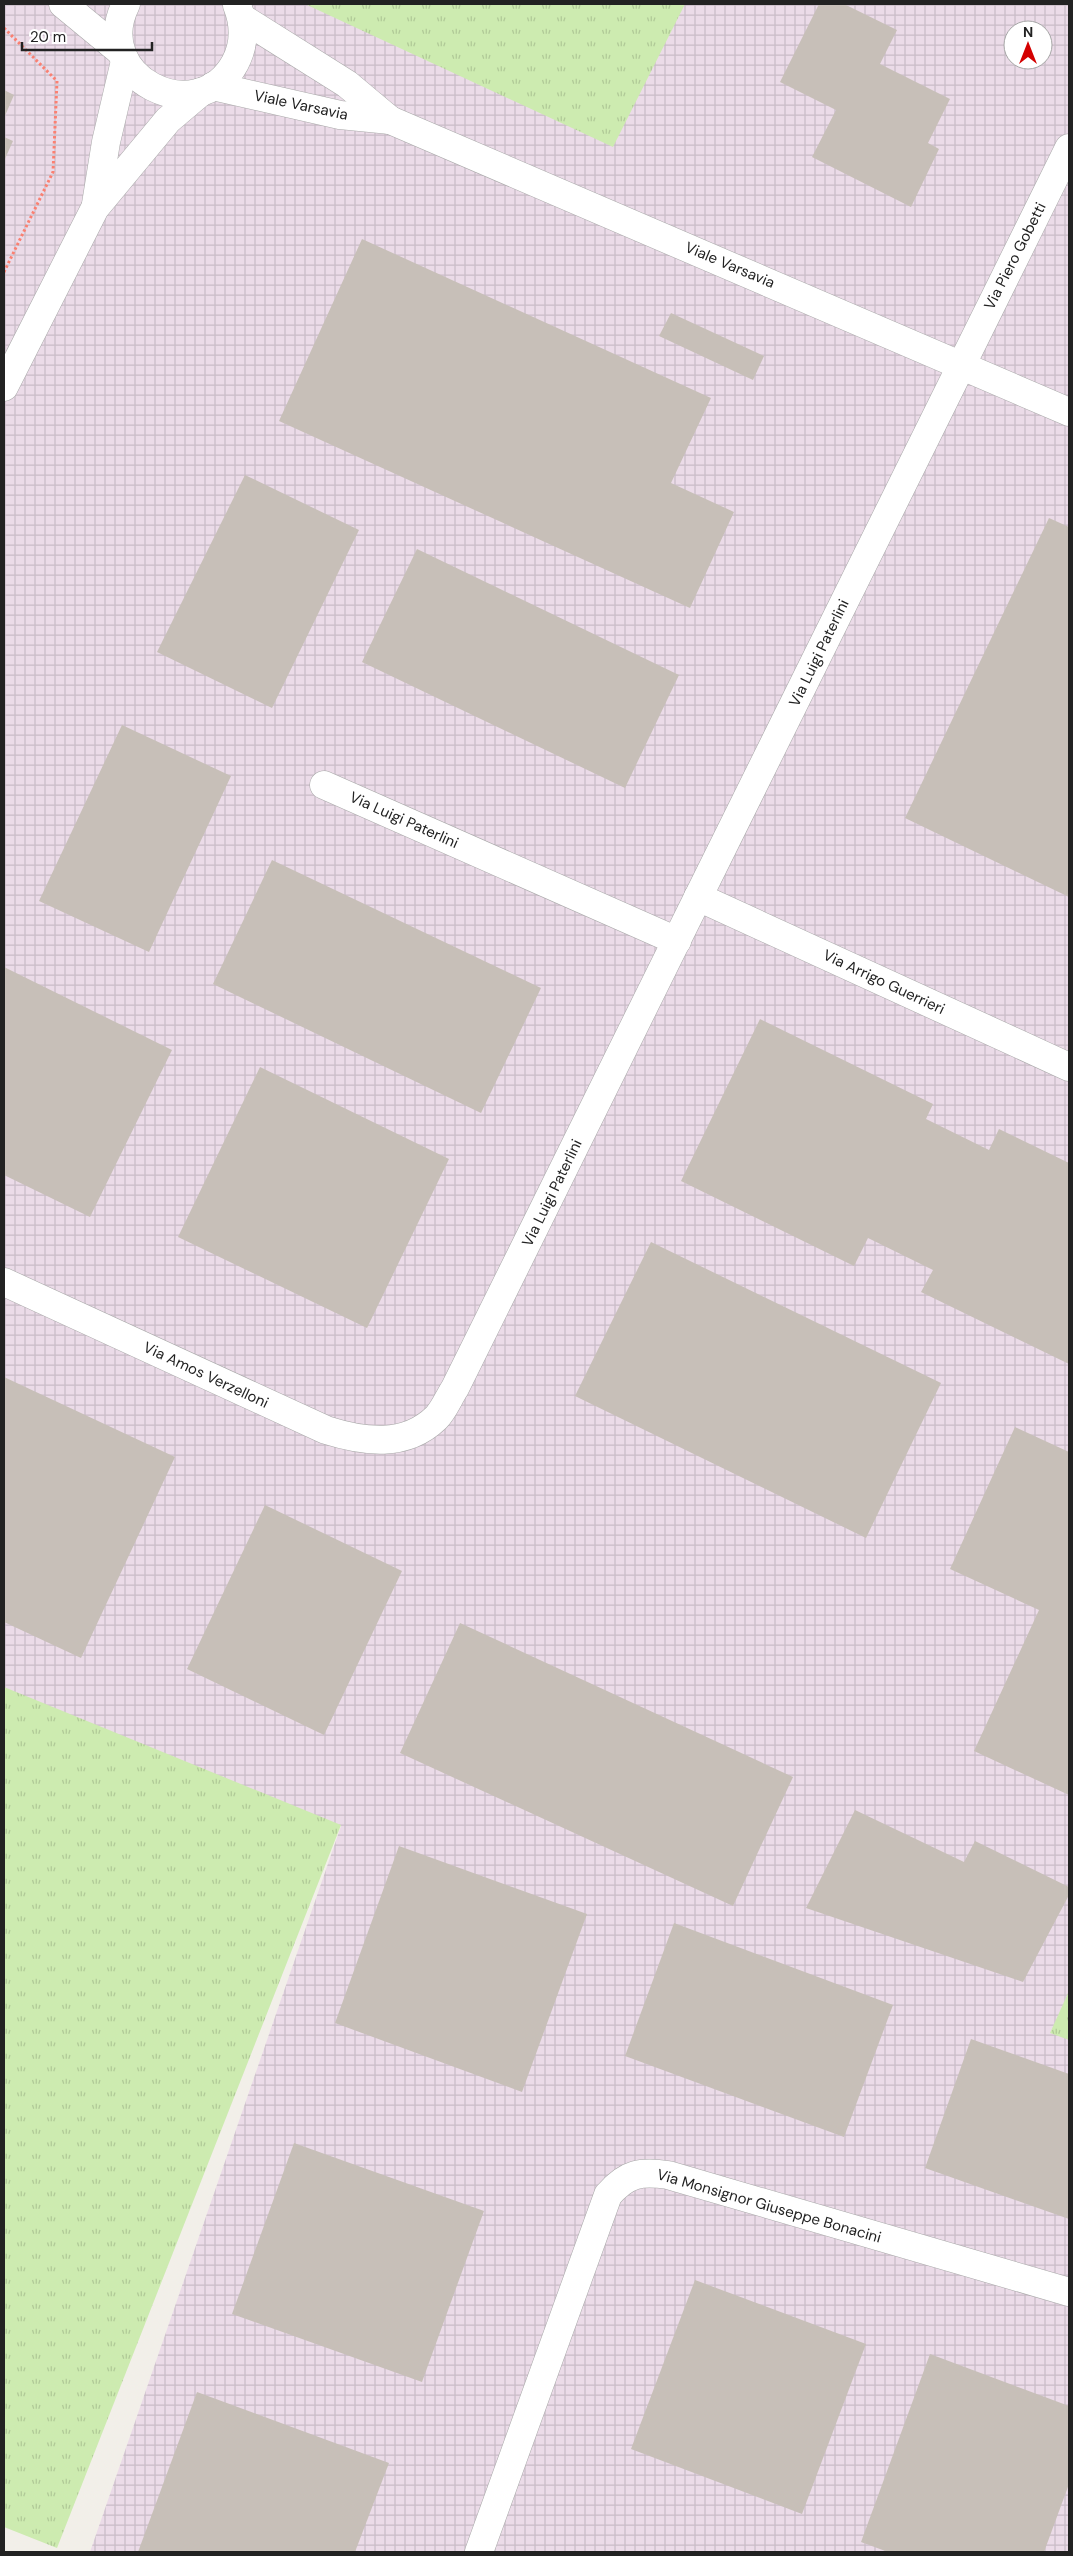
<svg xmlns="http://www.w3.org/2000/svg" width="1073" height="2556" font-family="'DM Sans',sans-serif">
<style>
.industrial{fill:url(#industrial-grid);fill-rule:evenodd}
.grass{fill:url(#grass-tufts)}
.building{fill:#c7bfb8}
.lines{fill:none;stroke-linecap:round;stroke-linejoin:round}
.minor-casing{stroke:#a9a9a9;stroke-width:29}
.path{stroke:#fa8072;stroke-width:3;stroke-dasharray:2.5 2.5;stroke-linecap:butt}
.minor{stroke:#fff;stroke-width:28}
.labels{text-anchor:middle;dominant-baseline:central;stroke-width:4.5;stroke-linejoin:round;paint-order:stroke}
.street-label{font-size:15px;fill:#222;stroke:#fff}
</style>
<defs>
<pattern id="industrial-grid" width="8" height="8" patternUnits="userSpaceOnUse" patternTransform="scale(1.25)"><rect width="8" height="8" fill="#ebdbe8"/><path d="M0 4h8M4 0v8" fill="none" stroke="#c9bcc7"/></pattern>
<pattern id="grass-tufts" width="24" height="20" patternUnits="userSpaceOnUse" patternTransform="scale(1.25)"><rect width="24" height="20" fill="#cdebb0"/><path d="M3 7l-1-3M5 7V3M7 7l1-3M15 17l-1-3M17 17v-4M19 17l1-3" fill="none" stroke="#b0c997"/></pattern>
</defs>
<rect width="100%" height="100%" fill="#f2efe9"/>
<path class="industrial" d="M4 4H1069V2552H90L341 1826 4 1702ZM1013 30H1043V60H1013Z"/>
<g class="grass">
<polygon points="305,4 685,4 613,147"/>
<polygon points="4,1687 341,1825 57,2548 4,2527"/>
<polygon points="1069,1991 1069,2040 1050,2033"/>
</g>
<g class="building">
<polygon points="819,4 844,4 897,30 880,64 950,99 928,143 939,149 911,207 812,157 836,110 780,82"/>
<polygon points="4,90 14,95 4,118"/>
<polygon points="4,137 13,141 4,161"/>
<polygon points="362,239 711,398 671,483 734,512 690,608 279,421"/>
<polygon points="671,313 764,356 753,380 659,336"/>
<polygon points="245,475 359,530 272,708 157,652"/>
<polygon points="1049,518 1069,527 1069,897 905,818"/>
<polygon points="417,549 679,675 625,788 362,662"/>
<polygon points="122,725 231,776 149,952 39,901"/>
<polygon points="272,860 541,988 481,1113 213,984"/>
<polygon points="4,967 172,1050 90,1217 4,1175"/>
<polygon points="760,1019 933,1104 926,1119 989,1150 999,1129 1069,1163 1069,1364 921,1292 933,1270 868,1238 854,1266 681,1181"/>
<polygon points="260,1067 449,1159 367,1328 178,1237"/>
<polygon points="651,1242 941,1383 866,1538 575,1396"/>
<polygon points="4,1377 175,1457 81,1658 4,1622"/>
<polygon points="1015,1427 1069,1452 1069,1795 974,1751 1039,1610 950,1569"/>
<polygon points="265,1505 402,1571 324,1735 187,1669"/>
<polygon points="460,1623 793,1777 733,1906 400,1753"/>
<polygon points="855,1810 964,1862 975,1841 1069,1887 1069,1895 1023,1982 806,1908"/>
<polygon points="399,1846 587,1914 522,2092 335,2023"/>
<polygon points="674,1923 893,2005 844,2137 625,2056"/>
<polygon points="971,2039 1069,2074 1069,2219 925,2168"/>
<polygon points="294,2143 484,2211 422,2382 232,2314"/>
<polygon points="695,2280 866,2344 802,2514 631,2449"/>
<polygon points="930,2354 1069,2406 1069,2484 1044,2552 888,2552 861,2542"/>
<polygon points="197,2392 389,2463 355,2552 138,2552"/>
</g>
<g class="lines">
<defs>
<g id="minor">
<polyline points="63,4 120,51"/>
<path d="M126 4C89 77 197 132 235 63 245 44 245 25 237 5"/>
<polyline points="242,18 347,84 390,120 1069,412"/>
<polyline points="213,86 340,115 390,120"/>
<polyline points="96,204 106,142 125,61"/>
<polyline points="4,387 95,208 168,120 201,92"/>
<polyline points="324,785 677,941"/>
<polyline points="698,897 1069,1067"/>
<path d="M4 1282 326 1430C364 1442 405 1448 436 1418 444 1410 449 1397 455 1388L1069 148"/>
<path d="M479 2552 608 2195C627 2173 641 2171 668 2175L1069 2292"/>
</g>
</defs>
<use href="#minor" class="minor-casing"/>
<polyline class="path" points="4,28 57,81 53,172 4,272"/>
<use href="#minor" class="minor"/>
</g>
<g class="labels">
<g class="street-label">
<text transform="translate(301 105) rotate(12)">Viale Varsavia</text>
<text transform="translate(1015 256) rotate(-63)">Via Piero Gobetti</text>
<text transform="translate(730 265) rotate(23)">Viale Varsavia</text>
<text transform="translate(819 653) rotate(-64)">Via Luigi Paterlini</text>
<text transform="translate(404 820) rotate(24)">Via Luigi Paterlini</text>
<text transform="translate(884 982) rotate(25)">Via Arrigo Guerrieri</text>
<text transform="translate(552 1193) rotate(-64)">Via Luigi Paterlini</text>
<text transform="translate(206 1375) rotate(25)">Via Amos Verzelloni</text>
<text transform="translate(769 2206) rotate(16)">Via Monsignor Giuseppe Bonacini</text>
</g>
</g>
<rect width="1073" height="2556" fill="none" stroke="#222222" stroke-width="10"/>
<g transform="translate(1028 45)"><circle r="24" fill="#ffffff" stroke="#a7a7a7"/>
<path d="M0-4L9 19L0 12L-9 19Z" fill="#d40000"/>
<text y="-8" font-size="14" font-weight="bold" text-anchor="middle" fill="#222222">N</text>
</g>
<path d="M22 42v8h130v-8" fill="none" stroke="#222222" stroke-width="2.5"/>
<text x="30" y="42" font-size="15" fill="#222222" stroke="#ffffff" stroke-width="4" paint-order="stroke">20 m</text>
</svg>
